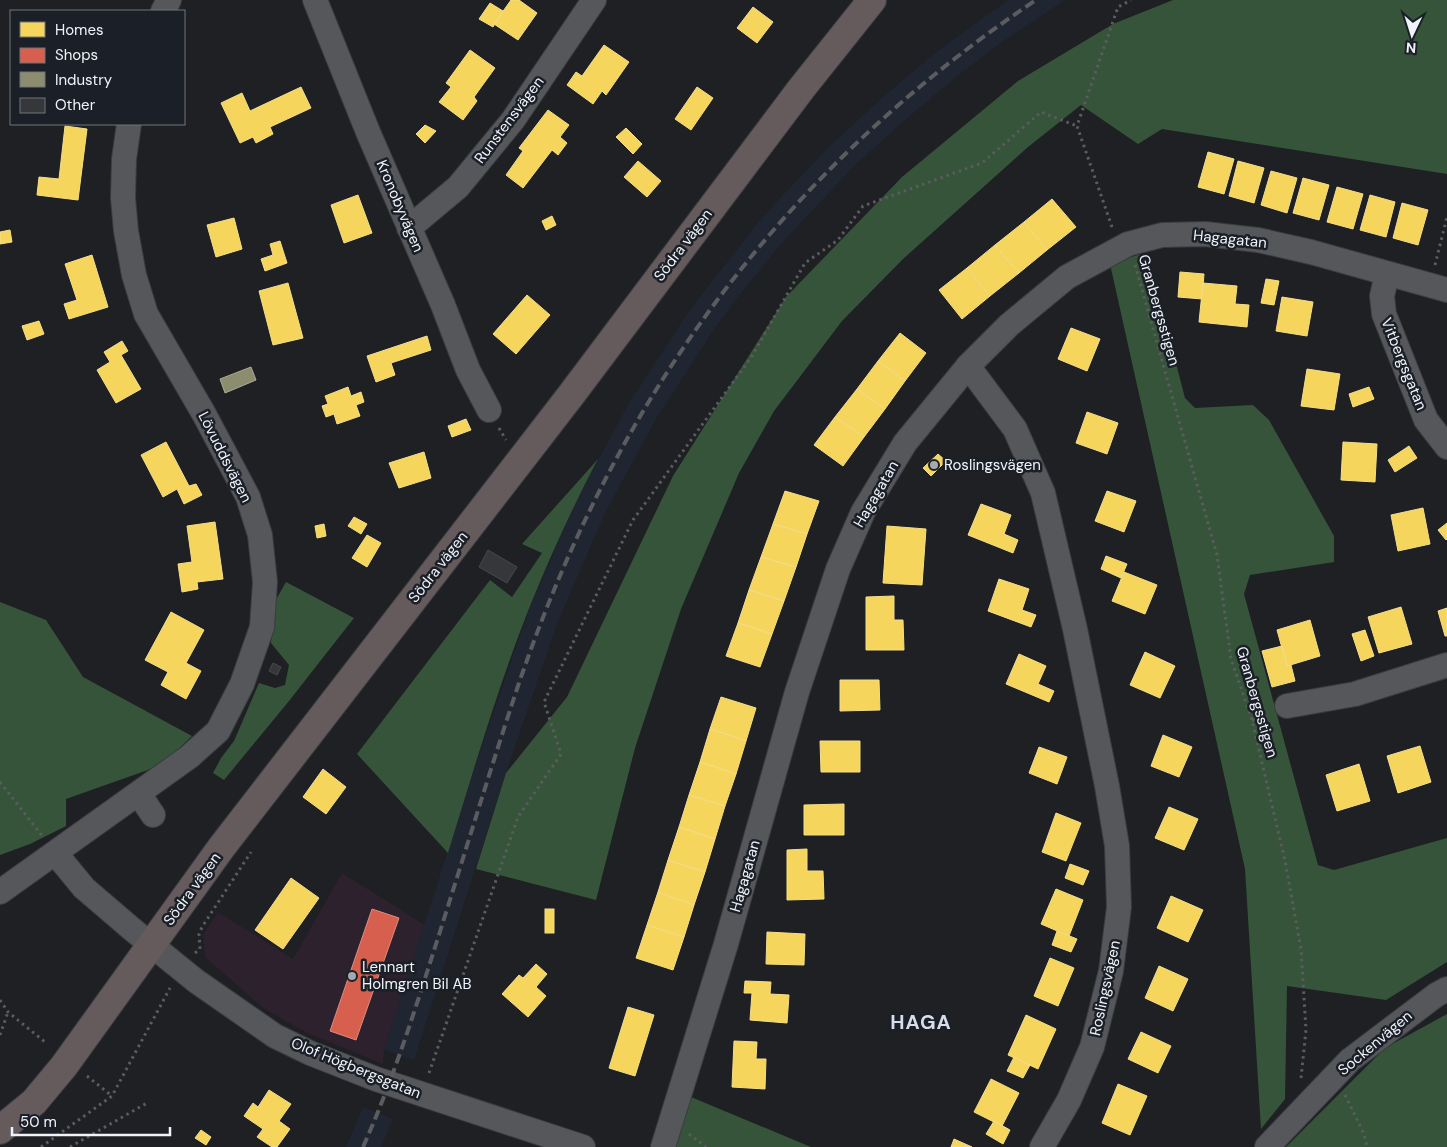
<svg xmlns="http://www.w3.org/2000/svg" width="1447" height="1147" font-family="'DM Sans',sans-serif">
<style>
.commercial{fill:#2c212d}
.built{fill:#1f2531}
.forest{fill:#365439}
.homes{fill:#f6d55c;stroke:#f4de8b}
.shops{fill:#d6604d;stroke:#de8c81}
.industry{fill:#8c8c6e;stroke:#aaab98}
.building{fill:#36373b;stroke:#47494d}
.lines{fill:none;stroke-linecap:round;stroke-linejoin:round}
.minor-casing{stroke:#3a3c40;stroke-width:26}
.highway-casing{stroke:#3a3c40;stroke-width:30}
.path{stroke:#5a5c60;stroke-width:3;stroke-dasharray:2.5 4;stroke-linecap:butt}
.minor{stroke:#55575b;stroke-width:24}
.highway{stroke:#655a5c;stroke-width:28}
.rail{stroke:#5a5c60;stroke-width:4;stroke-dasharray:10 5;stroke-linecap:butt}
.poi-dot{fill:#a6a9ae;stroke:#1b1f27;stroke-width:2}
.labels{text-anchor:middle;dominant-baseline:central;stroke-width:5;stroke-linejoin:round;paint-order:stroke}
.street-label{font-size:15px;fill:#f0f3f9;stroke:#1b1f27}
.poi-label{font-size:15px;fill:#f0f3f9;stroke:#1b1f27;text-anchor:start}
.district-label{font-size:20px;font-weight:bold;letter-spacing:1px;fill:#d8dee9;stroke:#1b1f27}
</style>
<rect width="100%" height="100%" fill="#1e2024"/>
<polygon class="commercial" points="342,873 425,925 384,1050 383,1064 307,1033 263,1008 205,957 203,935 218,912 293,959"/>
<g class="built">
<polygon points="1008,0 1065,0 1002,42 955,78 904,121 856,164 780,245 737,298 714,329 656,419 605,513 557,624 506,773 414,1060 384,1050 476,763 528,612 577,499 629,403 689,311 756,225 792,185 834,142 883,97 935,53"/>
<polygon points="363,1107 393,1119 381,1147 346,1147"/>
</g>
<g class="forest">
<polygon points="1173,0 1447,0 1447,174 1162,129 1138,144 1081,105 1028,147 903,259 842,321 774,411 739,473 681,609 635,748 596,900 476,869 506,773 567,697 673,476 786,297 902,177 1018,81 1113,24"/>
<polygon points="1147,252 1185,398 1195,408 1253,405 1269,420 1334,536 1334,562 1250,575 1244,594 1318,865 1334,870 1447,838 1447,962 1386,1000 1287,986 1285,1099 1261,1129 1245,869 1110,264"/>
<path d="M598 459C572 508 549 559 528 611 497 690 473 772 448 853L357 754 490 580 512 597 542 553 522 544Z"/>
<polygon points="286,582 354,618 289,701 224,780 213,773 221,758 234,741 259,683 275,688 285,685 289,665 271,643 274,603"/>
<polygon points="0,602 46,620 83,677 192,736 162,765 66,799 66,826 30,844 0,855"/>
<polygon points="1447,1014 1447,1147 1286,1147 1385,1048"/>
<polygon points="691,1097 811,1147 676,1147"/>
</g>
<g class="homes">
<polygon points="511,0 519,0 537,13 518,40 494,24"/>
<polygon points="490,3 503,11 493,27 479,19"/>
<polygon points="753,7 773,22 757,43 737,28"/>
<polygon points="604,45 629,62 606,95 602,91 593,104 567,85 576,72 582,76"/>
<polygon points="470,50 495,68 474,97 477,101 463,120 439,102 451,87 446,83"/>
<polygon points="301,87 311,108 270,127 273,134 256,143 253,137 240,143 221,103 242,93 250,111"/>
<polygon points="697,87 713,98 691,130 675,119"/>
<polygon points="548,110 569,125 560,137 567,143 558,155 552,150 523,188 506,175 523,151 519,148"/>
<polygon points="425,125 436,131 425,143 416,134"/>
<polygon points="65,126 87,129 78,200 37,195 39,177 59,179"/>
<polygon points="626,128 642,144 633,154 616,137"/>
<polygon points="1208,152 1234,159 1224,194 1198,187"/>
<polygon points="638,161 661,181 647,197 624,177"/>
<polygon points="1238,161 1264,168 1254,203 1229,196"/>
<polygon points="1271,171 1297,178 1287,213 1261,205"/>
<polygon points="1303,178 1329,185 1319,220 1293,213"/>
<polygon points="1337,187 1363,194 1353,229 1327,222"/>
<polygon points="358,195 372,233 344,243 331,205"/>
<polygon points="1370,195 1395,202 1386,237 1360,230"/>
<polygon points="1052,199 1076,227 1047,250 1024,222"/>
<polygon points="1402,203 1428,210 1418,245 1393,238"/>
<polygon points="552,216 556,225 546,230 542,221"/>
<polygon points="234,218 242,249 216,257 207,225"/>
<polygon points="1024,222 1047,250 1019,273 995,245"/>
<polygon points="10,230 12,242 0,244 0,232"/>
<polygon points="280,241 287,263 265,271 261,259 273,255 270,244"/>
<polygon points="995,245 1019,273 990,296 967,268"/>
<polygon points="92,255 108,307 69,319 64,304 77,300 65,264"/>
<polygon points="967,268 990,296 962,319 939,290"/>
<polygon points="1180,272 1204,274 1202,299 1178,297"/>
<polygon points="1266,279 1279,281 1274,305 1261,303"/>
<polygon points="288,283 303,338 273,345 259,291"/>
<polygon points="1203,283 1237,286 1235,304 1249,305 1247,327 1199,322"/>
<polygon points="527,295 550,315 516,354 493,334"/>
<polygon points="1282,297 1313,302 1307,336 1276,331"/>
<polygon points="39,321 44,334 27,340 22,326"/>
<polygon points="1071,328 1100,339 1087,371 1058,359"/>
<polygon points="900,333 926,353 905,381 878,361"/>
<polygon points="427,336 431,350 391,363 395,375 376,382 367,356"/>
<polygon points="122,341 128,351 121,355 141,389 116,403 97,370 110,362 104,352"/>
<polygon points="878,361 905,381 885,409 857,389"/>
<polygon points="1307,369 1340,374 1334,410 1301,406"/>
<polygon points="348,387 351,396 361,392 364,402 356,405 360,416 337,424 334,414 326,417 322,406 328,404 325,396"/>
<polygon points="1369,387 1374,399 1353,407 1349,394"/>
<polygon points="857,389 885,409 864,437 835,417"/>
<polygon points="1087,412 1118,423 1107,454 1076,443"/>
<polygon points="835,417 864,437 843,466 814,445"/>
<polygon points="466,419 471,430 452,437 448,426"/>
<polygon points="166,442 189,486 196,484 202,495 184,504 177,489 163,497 141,455"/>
<polygon points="1343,442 1377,444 1375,482 1341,480"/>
<polygon points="1409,446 1417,458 1395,472 1388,460"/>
<polygon points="424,452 431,478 399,488 389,463"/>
<polygon points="938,454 946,461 931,476 923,468"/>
<polygon points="785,491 819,501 807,534 773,524"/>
<polygon points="1107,491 1136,501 1124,532 1095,521"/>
<polygon points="981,504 1011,515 1004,534 1018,540 1013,553 968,535"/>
<polygon points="1423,508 1430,544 1398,551 1391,515"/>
<polygon points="354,517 367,524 361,534 348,526"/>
<polygon points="215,522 223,579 197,582 198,589 182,592 178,564 192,562 187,526"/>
<polygon points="1447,523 1447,539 1446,540 1438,530"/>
<polygon points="324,524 326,536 317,538 315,526"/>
<polygon points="773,524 807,534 796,567 761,557"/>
<polygon points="887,526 926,529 922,585 883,583"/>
<polygon points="367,535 381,543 367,567 352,558"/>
<polygon points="1106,556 1127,564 1121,578 1101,569"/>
<polygon points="761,557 796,567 784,601 749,590"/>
<polygon points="1124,572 1157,585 1145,614 1112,601"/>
<polygon points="999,579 1029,589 1022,610 1036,615 1031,627 988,611"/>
<polygon points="749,590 784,601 772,634 738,623"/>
<polygon points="894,596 894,620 903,620 904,650 866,650 866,597"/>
<polygon points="1401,607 1412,644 1379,653 1368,617"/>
<polygon points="1447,608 1447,636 1445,636 1438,611"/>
<polygon points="171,612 204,630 186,663 201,671 186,699 161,685 168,672 145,660"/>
<polygon points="1310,620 1320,656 1287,666 1277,630"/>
<polygon points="738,623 772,634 760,667 726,656"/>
<polygon points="1365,630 1374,656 1361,661 1352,634"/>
<polygon points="1282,646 1287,666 1291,665 1295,681 1272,687 1262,651"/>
<polygon points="1145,652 1175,666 1160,698 1130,685"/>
<polygon points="1019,654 1046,666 1038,684 1054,691 1049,702 1006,684"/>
<polygon points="840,680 879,680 880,710 840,711"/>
<polygon points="721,697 756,708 746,741 710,729"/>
<polygon points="710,729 746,741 736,774 700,762"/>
<polygon points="1163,735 1192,747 1179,777 1151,766"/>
<polygon points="820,741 860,741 860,772 821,772"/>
<polygon points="1420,746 1431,782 1398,793 1387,756"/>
<polygon points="1039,747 1067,757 1057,784 1029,773"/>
<polygon points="700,762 736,774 725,806 689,795"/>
<polygon points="1359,764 1370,801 1337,811 1326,775"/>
<polygon points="323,769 346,787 326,814 303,797"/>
<polygon points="689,795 725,806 715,839 679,827"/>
<polygon points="844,804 844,835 804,835 804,805"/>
<polygon points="1169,807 1198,819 1184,850 1155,838"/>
<polygon points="1056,813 1081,823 1066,861 1042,852"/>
<polygon points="679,827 715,839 705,872 668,860"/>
<polygon points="807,849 807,871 823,871 824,899 787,900 787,850"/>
<polygon points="668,860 705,872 694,905 658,892"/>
<polygon points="1070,864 1089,871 1083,885 1065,878"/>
<polygon points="291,878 319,898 283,949 255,930"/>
<polygon points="1056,889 1083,900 1069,936 1041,924"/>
<polygon points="658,892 694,905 684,937 647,925"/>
<polygon points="1171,896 1203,910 1188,942 1157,928"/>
<rect x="545" y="909" width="9" height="24"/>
<polygon points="647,925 684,937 673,970 636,958"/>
<polygon points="1057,931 1077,939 1071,952 1052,945"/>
<polygon points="767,932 805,934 804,965 766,964"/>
<polygon points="1050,958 1074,968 1058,1006 1034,996"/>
<polygon points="536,964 547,974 536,987 546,996 528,1017 502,994 519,975 523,978"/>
<polygon points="1159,966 1188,979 1173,1011 1145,998"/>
<polygon points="745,981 771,982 770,994 789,995 787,1023 750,1020 752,993 744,993"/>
<polygon points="628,1007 654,1015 635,1076 609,1068"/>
<polygon points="1026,1015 1056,1029 1038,1069 1008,1055"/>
<polygon points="1141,1032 1171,1046 1158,1073 1128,1059"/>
<polygon points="734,1041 757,1042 756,1059 766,1059 765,1089 732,1087"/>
<polygon points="1014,1057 1030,1065 1023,1078 1007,1071"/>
<polygon points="991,1079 1019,1093 1002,1126 974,1112"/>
<polygon points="1118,1084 1147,1096 1130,1135 1102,1123"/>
<polygon points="269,1090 291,1104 279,1121 290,1129 277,1147 272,1147 257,1137 263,1129 244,1116 253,1103 258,1107"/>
<polygon points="994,1121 1010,1130 1003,1144 986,1134"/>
<polygon points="201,1130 211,1137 206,1145 195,1138"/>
<polygon points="954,1139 972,1147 951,1147"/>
</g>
<polygon class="shops" points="372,909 399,918 356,1040 330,1031"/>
<polygon class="industry" points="251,367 256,380 225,393 220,379"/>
<g class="building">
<polygon points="488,550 517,567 507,583 479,567"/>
<polygon points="273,663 281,667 277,675 269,671"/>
</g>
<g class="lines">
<defs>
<g id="minor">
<polyline points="315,0 368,132 443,305 468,370 489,410"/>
<polyline points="163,11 169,0"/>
<polyline points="409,228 458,187 513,120 594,0"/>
<polyline points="1387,274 1382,296 1384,314 1426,420 1447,447"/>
<polyline points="968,366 1015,429 1043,493 1075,629 1107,786 1117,846 1119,907 1111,971 1092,1047 1069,1100 1042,1147"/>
<polyline points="1287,706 1355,694 1447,665"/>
<polyline points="139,794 153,815"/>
<polyline points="56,854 84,888 133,930 196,981 275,1036 310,1053 376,1079 583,1147"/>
<polyline points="0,892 189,757 218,731 242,684 262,627 265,582 260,535 248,497 204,414 146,314 134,275 126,231 123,198 124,159 129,124"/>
<polyline points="663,1147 726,944 797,692 838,569 863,512 905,443 968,366 1009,325 1067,277 1128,244 1162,235 1205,234 1258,240 1311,252 1447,290"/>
<polyline points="1267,1147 1350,1060 1436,995 1447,989"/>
</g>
<polyline id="highway" points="0,1130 34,1102 64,1066 221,848 571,395 801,89 872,0"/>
</defs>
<use href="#minor" class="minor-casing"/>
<use href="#highway" class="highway-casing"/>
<g class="path">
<polyline points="1112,227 1077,126 1118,7 1131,0"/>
<polyline points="1135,265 1217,555 1231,659 1252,720 1285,861 1301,949 1306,1030 1301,1078"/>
<polyline points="1435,265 1447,217"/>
<polyline points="499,428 506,440"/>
<polyline points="1252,720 1270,718"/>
<polyline points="0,782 43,837"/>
<polyline points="195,953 200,949 199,934 202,927 251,852"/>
<polyline points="0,1000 8,1012 45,1042"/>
<polyline points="0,1035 8,1012"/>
<polyline points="429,1073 518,817 561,754 544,702 633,520 752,356 805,263 838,240 863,206 982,163 1041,112 1077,126"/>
<polyline points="87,1076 112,1096"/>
<polyline points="1345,1095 1364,1134 1367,1147"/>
<polyline points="689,1134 706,1147"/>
<polyline points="41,1147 112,1096 170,988"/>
<polyline points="70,1147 147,1103"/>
</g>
<use href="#minor" class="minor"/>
<use href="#highway" class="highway"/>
<path class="rail" d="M363 1147C393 1080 415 1010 437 941 464 856 490 770 518 686 616 397 782 170 1036 0"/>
</g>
<g class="poi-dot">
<circle cx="934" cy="465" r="5"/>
<circle cx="352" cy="976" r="5"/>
</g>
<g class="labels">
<g class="street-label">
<text transform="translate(509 120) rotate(-53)">Runstensvägen</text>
<text transform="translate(400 206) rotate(67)">Kronobyvägen</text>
<text transform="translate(1230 239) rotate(6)">Hagagatan</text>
<text transform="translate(683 245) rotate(-53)">Södra vägen</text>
<text transform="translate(1159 310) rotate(74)">Granbergsstigen</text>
<text transform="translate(1404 364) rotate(68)">Vitbergsgatan</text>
<text transform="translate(225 457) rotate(63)">Lövuddsvägen</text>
<text transform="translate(876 494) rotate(-60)">Hagagatan</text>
<text transform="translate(438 567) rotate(-52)">Södra vägen</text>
<text transform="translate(1257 702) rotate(74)">Granbergsstigen</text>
<text transform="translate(745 876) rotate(-74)">Hagagatan</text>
<text transform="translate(192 889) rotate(-54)">Södra vägen</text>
<text transform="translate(1105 988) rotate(-78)">Roslingsvägen</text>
<text transform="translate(1375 1043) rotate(-40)">Sockenvägen</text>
<text transform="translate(356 1068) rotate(22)">Olof Högbergsgatan</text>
</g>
<g class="poi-label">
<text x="944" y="465">Roslingsvägen</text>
<text x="362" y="967">Lennart<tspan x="362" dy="17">Holmgren Bil AB</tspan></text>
</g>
<g class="district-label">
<text x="921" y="1022">HAGA</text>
</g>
</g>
<rect x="10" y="10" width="175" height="115" fill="#1b1f27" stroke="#70747b"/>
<rect x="20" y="22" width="25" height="15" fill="#f6d55c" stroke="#70747b"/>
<text x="55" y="35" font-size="15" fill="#f0f3f9">Homes</text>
<rect x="20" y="48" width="25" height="15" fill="#d6604d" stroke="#70747b"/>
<text x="55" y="60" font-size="15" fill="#f0f3f9">Shops</text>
<rect x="20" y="72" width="25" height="15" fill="#8c8c6e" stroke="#70747b"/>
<text x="55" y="85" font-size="15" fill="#f0f3f9">Industry</text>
<rect x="20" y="98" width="25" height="15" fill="#36373b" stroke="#70747b"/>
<text x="55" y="110" font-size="15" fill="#f0f3f9">Other</text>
<g transform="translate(1412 35) rotate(184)" stroke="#1b1f27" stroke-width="4" paint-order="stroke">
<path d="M0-4L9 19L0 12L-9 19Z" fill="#f0f3f9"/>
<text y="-8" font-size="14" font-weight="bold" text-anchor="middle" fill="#f0f3f9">N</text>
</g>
<path d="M12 1127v8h158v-8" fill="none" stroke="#f0f3f9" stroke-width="2.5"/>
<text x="20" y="1127" font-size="15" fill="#f0f3f9" stroke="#1b1f27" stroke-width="4" paint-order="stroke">50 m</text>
</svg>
